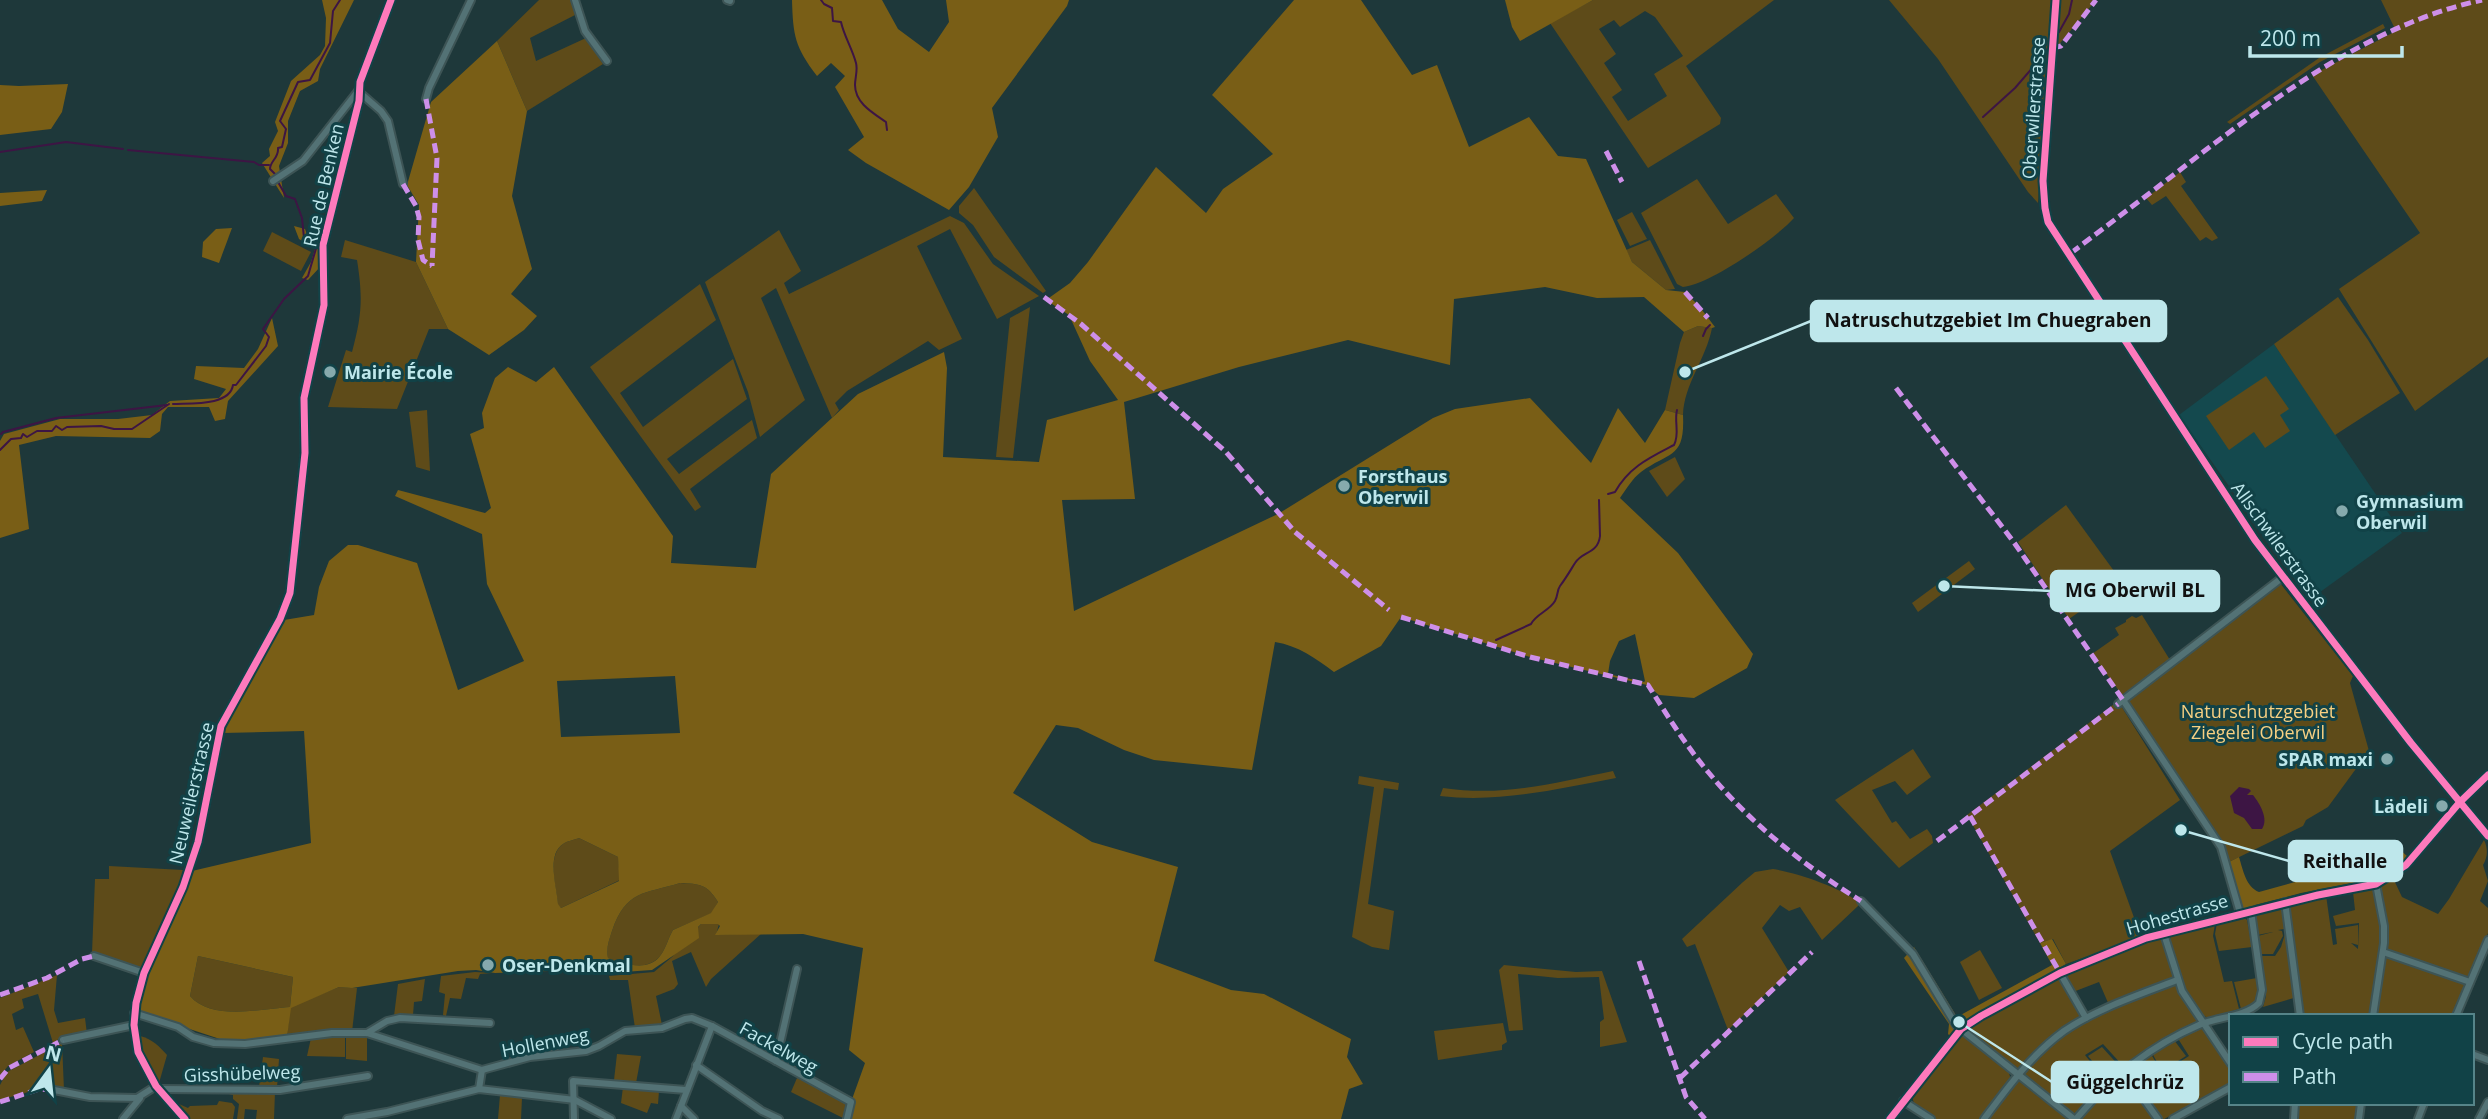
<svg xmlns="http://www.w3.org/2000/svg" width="2488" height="1119" font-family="'Open Sans',sans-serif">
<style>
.built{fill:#14494e}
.green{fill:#5e4b19;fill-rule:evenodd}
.forest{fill:#795e16;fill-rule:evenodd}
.water{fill:#3d1544}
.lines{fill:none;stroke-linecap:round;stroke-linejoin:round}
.stream{stroke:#3d1544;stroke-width:2}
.minor-casing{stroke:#3d5455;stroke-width:10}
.minor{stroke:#537275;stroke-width:6}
.quiet{stroke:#ce8fe9;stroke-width:5;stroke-dasharray:10 5;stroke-linecap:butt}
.cycleway-casing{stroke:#114247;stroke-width:11}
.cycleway{stroke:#fd7abc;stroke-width:7}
.poi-dot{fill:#86aaad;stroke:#114247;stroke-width:2.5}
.labels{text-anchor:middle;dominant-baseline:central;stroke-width:6;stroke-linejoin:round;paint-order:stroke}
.street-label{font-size:18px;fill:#bee7eb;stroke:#114247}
.poi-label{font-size:18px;font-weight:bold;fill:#bee7eb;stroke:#114247;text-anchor:start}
.park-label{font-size:18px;fill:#f7d082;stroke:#114247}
.leader{fill:none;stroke:#bee7eb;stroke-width:2.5}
.callout-dot{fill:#bee7eb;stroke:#114247;stroke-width:2.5}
.callout{fill:#bee7eb;stroke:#bee7eb;stroke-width:2.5}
.callout-label{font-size:19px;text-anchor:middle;font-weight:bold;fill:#111}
</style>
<rect width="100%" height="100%" fill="#1e383a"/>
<polygon class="built" points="2274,344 2402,533 2309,600 2179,415"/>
<g class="green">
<polygon points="539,0 571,0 575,15 530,38 536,61 586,38 603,64 527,111 497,41"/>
<path d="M1593 0H1774L1686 66 1721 118 1720 124 1648 168 1550 23ZM1645 11 1655 17 1683 56 1654 74 1667 96 1628 121 1612 97 1622 90 1604 63 1616 54 1599 29 1614 20 1620 27Z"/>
<polygon points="1889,0 2096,0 2056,48 2048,49 2038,203 2028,192 1938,59"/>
<polygon points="2381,0 2488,0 2488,357 2415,411 2339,289 2420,233 2312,75 2396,31"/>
<polygon points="2383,24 2385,28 2320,62 2230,124 2227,122 2319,58"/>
<polygon points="2180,172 2186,182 2181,186 2218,238 2212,241 2206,237 2200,241 2166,196 2152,205 2146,198"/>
<path d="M1697 179 1728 224 1776 194 1794 218C1775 239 1711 284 1683 287L1677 284 1641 213Z"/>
<polygon points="974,188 1046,291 1043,293 994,257 973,225 959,213 959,206"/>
<polygon points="1632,212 1647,239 1630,246 1617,220"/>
<polygon points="950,216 964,223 993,264 1039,296 997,319 950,229 917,246 962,339 939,350 928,341 847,391 835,403 839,410 832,418 776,288 761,298 805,400 760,437 748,392 705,282 779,230 801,271 784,283 789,294"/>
<polygon points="272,232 311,252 301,271 263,251"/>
<path d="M345 240 416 262 448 329H429L397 409 328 407 346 350 352 352C362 315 363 298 357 260L341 257Z"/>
<polygon points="1650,240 1675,289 1666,290 1632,262 1626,250"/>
<polygon points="700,284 716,320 620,393 643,427 733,359 747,399 667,459 679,474 752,420 757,438 690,489 701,507 695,511 590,367"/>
<polygon points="2338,297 2368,340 2400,393 2335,435 2274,344"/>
<polygon points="1030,307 1013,458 996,457 1010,318"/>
<path d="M1698 326 1712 328C1706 359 1684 384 1683 415L1665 410 1680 343 1684 332Z"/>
<polygon points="2266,376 2289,409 2280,415 2290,431 2265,448 2254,432 2229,450 2206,416"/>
<polygon points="427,410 430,471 416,467 409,412"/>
<polygon points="1675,457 1685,479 1667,497 1649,471"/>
<polygon points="2066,505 2122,582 2069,619 2018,542"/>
<polygon points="1969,561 1975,569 1918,612 1912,603"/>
<polygon points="2280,583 2353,676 2350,683 2369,751 2328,807 2306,820 2303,826 2229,862 2220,837 2128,704 2131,695"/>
<polygon points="2142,615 2170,660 2122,695 2092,654 2119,635 2115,628 2126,622 2126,620 2132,616 2136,618"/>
<polygon points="2118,701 2180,800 2110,851 2141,937 2066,964 2053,939 2040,943 1967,815"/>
<polygon points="1913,749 1931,777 1907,795 1895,781 1872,790 1892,823 1896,821 1910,839 1927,829 1932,836 1933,843 1899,868 1835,800"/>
<path d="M1613 771 1616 778C1557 789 1500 803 1440 796L1443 788C1505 797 1553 783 1613 771Z"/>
<polygon points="1359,776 1399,783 1398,790 1384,788 1368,904 1394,911 1389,950 1372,947 1352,937 1374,787 1358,784"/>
<path d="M579 838 618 857 620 880 561 908 558 905C557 888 546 856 563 844 567 841 574 840 579 838Z"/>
<path d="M2484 840C2488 848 2488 857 2483 865L2488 881 2480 901 2488 908V933L2468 979 2386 951V924L2379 885 2393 878 2402 897 2438 914 2449 899Z"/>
<polygon points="109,866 183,870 180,886 146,964 140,970 92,953 95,879 109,879"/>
<path d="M1773 869C1798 873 1839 887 1859 902L1858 906 1822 940 1800 907 1789 911 1780 905 1762 928 1789 972 1728 1030 1695 944 1687 947 1682 939 1743 882 1755 872Z"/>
<path d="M680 883C700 884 707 884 718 902L712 913 673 930C668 938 666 949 660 956 647 972 624 964 608 958 606 948 609 940 612 931 626 890 644 894 680 883Z"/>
<polygon points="2374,887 2381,922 2381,946 2371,1016 2303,1016 2288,904 2326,895 2333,945 2337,944 2335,929 2358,925 2358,945 2351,943 2358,949 2359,923 2336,926 2333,916 2355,910 2353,892"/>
<polygon points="2281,908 2285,914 2297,997 2263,1007 2266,996 2259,956 2275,956 2281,947 2285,934 2284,929 2278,930 2282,931 2283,936 2273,954 2260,954 2258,936 2273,932 2257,935 2254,917 2257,913"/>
<polygon points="2242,916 2247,920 2252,947 2219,951 2215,934 2217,923"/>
<polygon points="701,924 719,924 716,935 762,933 711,979 706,987 691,952 672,961 678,984 674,989 656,996 662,1025 635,1028 628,980 610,980 609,976 654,972 672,957"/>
<path d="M2215 924 2213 936 2224 982 2232 981 2239 1009 2208 1018C2181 1006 2175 962 2170 936Z"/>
<polygon points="2162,936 2174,974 2171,980 2109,1005 2099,982 2073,992 2066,980 2069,971 2118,951"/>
<polygon points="1980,950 2002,988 1979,1000 1960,962"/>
<polygon points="2385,955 2467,981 2453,1016 2375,1016"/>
<path d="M198 956 293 977 290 1007C261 1009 211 1021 190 996Z"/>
<polygon points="1504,965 1576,972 1602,971 1627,1042 1600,1047 1600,1022 1604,1019 1599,977 1558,978 1518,974 1523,1030 1509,1031 1499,970"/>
<polygon points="475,972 492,973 480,974 478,979 466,978 461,999 450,998 446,1016 443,1015 445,994 439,992 441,976"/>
<polygon points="57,975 54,1010 58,1023 85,1018 87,1034 60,1038 53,1043 38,994 22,999 24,1008 12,1014 16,1030 23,1027 34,1052 8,1066 0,1076 0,998"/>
<polygon points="2059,975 2082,1017 2020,1069 2017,1070 1970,1034 1971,1026"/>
<path d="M2257 978C2260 998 2261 1002 2241 1009L2234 982Z"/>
<polygon points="425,979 422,1001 414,1002 413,1015 398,1014 394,1016 398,984"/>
<path d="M2176 985 2184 1002 2200 1022 2144 1051 2123 1066 2103 1044 2085 1055 2105 1080 2078 1113 2072 1114 2023 1074C2027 1066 2035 1060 2041 1054 2079 1019 2128 1001 2176 985Z"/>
<polygon points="339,987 357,988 352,1032 287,1037 290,1007"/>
<polygon points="1503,1023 1507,1042 1502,1045 1502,1050 1438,1060 1434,1031"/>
<polygon points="2202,1026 2231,1069 2231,1085 2164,1119 2160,1118 2128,1073 2151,1054 2162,1073 2189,1056 2177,1037"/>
<polygon points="345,1034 345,1057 307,1056 311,1038"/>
<polygon points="346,1034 363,1034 367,1037 367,1061 346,1059"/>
<polygon points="1962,1035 2009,1073 2011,1080 1981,1119 1936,1119 1915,1106 1912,1097"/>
<path d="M140 1036C152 1039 159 1046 167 1055L159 1083C147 1074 139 1051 140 1036Z"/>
<polygon points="2174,1040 2186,1056 2162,1071 2152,1053"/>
<polygon points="62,1043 64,1090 46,1087 0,1100 0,1085 7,1072"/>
<polygon points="2102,1047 2121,1068 2107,1079 2088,1056"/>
<polygon points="617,1054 641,1056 636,1083 614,1080"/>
<polygon points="263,1057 279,1059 277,1088 259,1087"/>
<polygon points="2123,1072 2155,1119 2081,1119 2082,1115"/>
<polygon points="797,1078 847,1103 845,1119 791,1092"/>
<polygon points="2016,1081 2019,1081 2067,1119 1987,1119"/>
<polygon points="623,1087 659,1091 658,1104 651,1103 647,1113 621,1103"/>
<polygon points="220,1092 275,1092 274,1119 256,1119 257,1110 245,1109 244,1119 237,1119 239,1104 233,1099 233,1095"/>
<polygon points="500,1095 522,1098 521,1119 498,1119"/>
<polygon points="219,1101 232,1103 235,1107 233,1119 189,1119 177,1106 179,1104 188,1108 190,1106 217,1105"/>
<polygon points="2297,1103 2359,1103 2357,1119 2296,1119"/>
</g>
<g class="forest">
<polygon points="322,0 354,0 320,69 318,81 300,91 288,121 288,143 279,166 284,198 262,163 270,156 269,149 278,131 275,122 291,81 320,55 325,46 326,18"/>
<path d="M792 0H882L898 29 929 52 949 22 946 0H1069L1067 6 992 108 998 137 969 187 949 210 866 163 848 150 864 137 835 87 845 76 831 63 817 76C795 47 793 36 792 0Z"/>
<path d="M1294 0H1361L1412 75 1437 65 1469 147 1529 117 1558 156 1586 159 1632 262 1666 290 1685 292 1699 306 1715 327 1712 328 1698 326 1684 332 1644 297 1597 298 1545 287 1454 299 1450 365 1348 340 1239 367 1124 402 1135 499 1062 500 1074 611 1278 514 1433 418 1455 409 1530 398 1591 463 1618 408 1645 443 1665 410 1683 415C1685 459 1670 451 1641 472 1632 479 1627 488 1620 498L1678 553 1753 654 1747 668 1694 698 1659 695 1647 685 1530 657 1401 617 1381 646 1334 672C1315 658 1299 646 1275 642L1252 770 1154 760 1124 750 1078 728 1056 725 1013 793 1092 842 1178 867 1154 961 1231 990 1264 994 1351 1039 1347 1057 1363 1084 1349 1089 1341 1119H848L851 1102 865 1063 849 1050 863 948 803 934 715 935 720 926 718 924H701L698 927 699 938 652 970 609 973 575 970 495 973 476 970 458 971 352 988 339 987 291 1008 287 1037 232 1043 138 1012 146 976 173 918 192 871 311 843 304 731 222 733 284 620 314 615 319 587 329 561 348 545H358L417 563 458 690 524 661 487 584 482 534 395 496 398 490 485 513 491 508 470 434 484 428 482 413 495 378 508 367 536 382 554 367 673 536 671 563 756 568 771 474 858 394 944 352 947 368 943 457 1039 462 1047 420 1118 400 1090 361 1069 315 1046 300 1070 283 1088 262 1156 167 1206 213 1223 189 1273 154 1212 95ZM1635 634 1645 681 1644 682 1608 674 1610 661 1619 641ZM675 676 680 733 561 737 557 681ZM579 838 618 857 619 881 561 908 558 904C557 887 546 855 563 844 567 841 574 840 579 838ZM680 883C700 884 707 884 718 902L711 913 673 930C668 938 666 949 660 956 648 972 624 964 608 958 606 948 609 940 612 931 626 890 644 894 680 883ZM198 956 293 977 290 1007C261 1009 211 1021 190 996Z"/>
<polygon points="1505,0 1593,0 1520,41 1512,27"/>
<polygon points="497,41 527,111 512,196 532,269 511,294 537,316 524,330 489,355 448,329 416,262 419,205 407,185 431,102"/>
<polygon points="68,84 62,112 51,129 0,135 0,85 19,86"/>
<polygon points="47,190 42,201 0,206 0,193"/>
<polygon points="294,226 305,229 308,237 321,235 320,267 308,280 302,278 311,262 315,249 299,239"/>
<polygon points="232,228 219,263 202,257 203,242 216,229"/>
<polygon points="272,318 278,346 228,401 225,419 215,421 209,407 168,407 162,414 160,431 150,438 56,436 19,445 29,529 0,538 0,441 4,434 60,419 118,419 152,415 170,401 219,398 226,389 194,379 196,366 244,368 258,349"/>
<path d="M2396 846 2408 857 2403 864 2383 877 2301 893 2255 905 2245 910 2241 908 2229 862 2239 857C2243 870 2246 887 2259 892L2317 876 2325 880 2359 867 2362 860H2367L2375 870 2383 869 2390 862 2389 857Z"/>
<polygon points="2052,939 2066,964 1969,1020 1950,1036 1948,1034 1949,1024 1904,958 1914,947 1957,1017 2052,965 2040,943"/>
</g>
<path class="water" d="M2239 787 2249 789 2251 791 2247 795H2253C2260 804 2269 819 2262 829H2252L2244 818 2234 813 2230 796Z"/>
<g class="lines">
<g class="stream">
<path d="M821 0 824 4 832 8 833 21 841 22C844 36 852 48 856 63 858 70 855 78 855 85 855 103 873 113 886 122L887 130"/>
<polyline points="2059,32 2069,14 2072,0"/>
<polyline points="1983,117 2015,88 2041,58"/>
<polyline points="128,150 254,162 259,165 269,165"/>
<polyline points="0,152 66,142 123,149"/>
<path d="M276 175 270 169C270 161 279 158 278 148L282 147 286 129 280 121 298 82 310 80 330 43 333 11 340 0"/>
<polyline points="1703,336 1706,329 1710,325"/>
<path d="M173 404C191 403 230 406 233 385H236L266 346 269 337 263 329 284 299 308 276 317 245 304 238 302 218 295 199 286 196 278 182"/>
<polyline points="1,434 3,432 56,418 167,405"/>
<polyline points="0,450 11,439 21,438 23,434 27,437 37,431 52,431 56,426 62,430 67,427 101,426 114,429 132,429 169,404"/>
<path d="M1608 494 1615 492C1629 467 1649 458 1674 445 1680 434 1674 422 1677 410"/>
<path d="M1496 640 1531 624C1536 614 1549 611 1555 601 1558 596 1557 590 1560 586 1566 578 1570 571 1575 563 1582 551 1598 554 1600 536L1599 500"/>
</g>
<defs>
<g id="minor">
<polyline points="575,0 585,31 607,61"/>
<polyline points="727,0 730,1"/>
<polyline points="2056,0 2043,181 2045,208 2048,222 2255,540 2411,743 2488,836"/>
<polyline points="358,91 381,111 388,121 403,184"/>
<polyline points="426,99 429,88 471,0"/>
<polyline points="273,181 303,161 358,91"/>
<polyline points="2123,700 2221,847 2240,913"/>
<polyline points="2118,704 2283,577"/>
<polyline points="1861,901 1913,954 1956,1025 2074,1119"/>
<polyline points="2285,902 2300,1016"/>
<polyline points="2164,934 2182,991 2231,1064"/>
<polyline points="2383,952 2470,982"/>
<polyline points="94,956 144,973"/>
<polyline points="2060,973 2086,1018"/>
<polyline points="134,1013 178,1027 193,1037 214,1043 245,1044 332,1033 367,1033 482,1070"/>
<polyline points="2373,1016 2384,943 2384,926 2376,884"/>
<polyline points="2456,1016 2488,940"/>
<polyline points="367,1033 387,1021 400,1018 490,1023"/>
<polyline points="63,1040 134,1025"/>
<polyline points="2472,1054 2488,1060"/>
<polyline points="776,1061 797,969"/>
<polyline points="696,1065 762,1111 779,1119"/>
<polyline points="482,1070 530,1057 586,1051 599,1046 625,1031 662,1028 685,1019 692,1018 712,1026 851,1102 847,1119"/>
<polyline points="2123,1070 2158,1119"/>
<polyline points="159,1089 280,1090 368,1076"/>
<polyline points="479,1089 482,1070"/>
<polyline points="54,1090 90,1097 137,1098 156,1086"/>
<polyline points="1903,1101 1931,1119"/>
<polyline points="681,1106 694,1119"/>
<polyline points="123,1119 140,1098"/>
<polyline points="185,1119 156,1086 138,1052 134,1025 136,1003 144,973 183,887 198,842 221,726 280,619 290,593 305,453 304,398 324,305 323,245 359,101 360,82 391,0"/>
<polyline points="347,1119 387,1112 479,1089 575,1100 611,1119"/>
<polyline points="574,1119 573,1081 686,1090"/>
<polyline points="676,1119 712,1026"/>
<polyline points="1890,1119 1961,1029 1981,1016 2060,973 2146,938 2318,895 2376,884 2406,865 2460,802 2488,775"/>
<path d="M1984 1119C2008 1087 2031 1055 2064 1031 2098 1008 2139 995 2177 980"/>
<path d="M2076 1119C2110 1078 2150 1046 2199 1025 2217 1017 2245 1017 2259 1003L2262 990 2251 911"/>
<polyline points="2173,1119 2231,1087"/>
<polyline points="2294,1119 2295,1103"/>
<polyline points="2359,1119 2361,1103"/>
<polyline points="2418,1119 2424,1103"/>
<polyline points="2479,1119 2488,1102"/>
</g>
</defs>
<use href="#minor" class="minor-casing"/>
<use href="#minor" class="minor"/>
<g class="quiet">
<polyline points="2052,48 2061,46 2096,0"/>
<polyline points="426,99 437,158 432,266"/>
<polyline points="1606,151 1622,182"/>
<polyline points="403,184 416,206 419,217 418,240 423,260 432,266"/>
<path d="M2071 253C2117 218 2162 184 2207 149 2291 86 2378 23 2482 0"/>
<polyline points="1685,292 1708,318"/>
<polyline points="1044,297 1081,324 1191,421 1226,452 1295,532 1389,610"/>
<polyline points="1896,388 2013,541 2123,700"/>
<path d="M1401 617 1530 657 1648 685C1667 715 1686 746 1709 773 1752 825 1805 866 1861 901"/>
<polyline points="1970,816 2060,973"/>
<polyline points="1937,841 2118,704"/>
<polyline points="1639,961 1686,1097 1705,1119"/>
<polyline points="0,995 47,978 82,959 94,956"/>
<polyline points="1680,1078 1812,952"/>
<polyline points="0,1079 9,1068 63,1040"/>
<polyline points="0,1102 39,1089 54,1090"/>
</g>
<defs>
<g id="cycleway">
<polyline points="2056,0 2043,181 2045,208 2048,222 2255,540 2411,743 2488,836"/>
<polyline points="185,1119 156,1086 138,1052 134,1025 136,1003 144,973 183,887 198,842 221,726 280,619 290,593 305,453 304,398 324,305 323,245 359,101 360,82 391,0"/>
<polyline points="1890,1119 1961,1029 1981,1016 2060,973 2146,938 2318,895 2376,884 2406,865 2460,802 2488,775"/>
</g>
</defs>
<use href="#cycleway" class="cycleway-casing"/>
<use href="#cycleway" class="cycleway"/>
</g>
<g class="poi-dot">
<circle cx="330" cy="372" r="7"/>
<circle cx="1344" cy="486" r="7"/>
<circle cx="2342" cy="511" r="7"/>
<circle cx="2387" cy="759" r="7"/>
<circle cx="2442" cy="806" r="7"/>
<circle cx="488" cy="965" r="7"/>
</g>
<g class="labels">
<g class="street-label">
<text transform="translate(2033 108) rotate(-86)">Oberwilerstrasse</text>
<text transform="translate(323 185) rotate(-77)">Rue de Benken</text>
<text transform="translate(2280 544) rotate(54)">Allschwilerstrasse</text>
<text transform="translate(191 793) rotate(-77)">Neuweilerstrasse</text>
<text transform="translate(2177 914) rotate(-16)">Hohestrasse</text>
<text transform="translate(545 1042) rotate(-11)">Hollenweg</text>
<text transform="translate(779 1047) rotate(29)">Fackelweg</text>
<text transform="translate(242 1073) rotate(-2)">Gisshübelweg</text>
</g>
<g class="poi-label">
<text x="344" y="372">Mairie École</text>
<text x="1358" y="476">Forsthaus<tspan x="1358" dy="21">Oberwil</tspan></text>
<text x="2356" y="501">Gymnasium<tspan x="2356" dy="21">Oberwil</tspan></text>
<text x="2373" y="759" text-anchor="end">SPAR maxi</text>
<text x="2428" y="806" text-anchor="end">Lädeli</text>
<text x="502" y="965">Oser-Denkmal</text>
</g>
<g class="park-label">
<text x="2258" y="711">Naturschutzgebiet<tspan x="2258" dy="21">Ziegelei Oberwil</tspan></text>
</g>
</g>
<path class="leader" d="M1685 372L1811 321M1944 586L2051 591M2181 830L2289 861M1959 1022L2052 1082"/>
<g class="callout-dot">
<circle cx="1685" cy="372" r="7"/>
<circle cx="1944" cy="586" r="7"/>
<circle cx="2181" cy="830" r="7"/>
<circle cx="1959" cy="1022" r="7"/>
</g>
<g class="callout">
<rect x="1811" y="301" width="355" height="40" rx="7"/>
<rect x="2051" y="571" width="168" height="40" rx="7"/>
<rect x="2289" y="841" width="113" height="40" rx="7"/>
<rect x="2052" y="1062" width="146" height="40" rx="7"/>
</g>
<g class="callout-label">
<text x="1988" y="327">Natruschutzgebiet Im Chuegraben</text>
<text x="2135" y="597">MG Oberwil BL</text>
<text x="2345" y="868">Reithalle</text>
<text x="2125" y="1089">Güggelchrüz</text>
</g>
<rect x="2229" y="1014" width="245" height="91" fill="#114247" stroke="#568489" stroke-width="2"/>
<rect x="2243" y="1037" width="35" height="10" fill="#fd7abc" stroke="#568489" stroke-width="2"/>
<text x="2292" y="1049" font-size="21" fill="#bee7eb">Cycle path</text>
<rect x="2243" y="1072" width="35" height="10" fill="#ce8fe9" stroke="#568489" stroke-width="2"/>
<text x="2292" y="1084" font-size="21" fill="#bee7eb">Path</text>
<g transform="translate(49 1070) rotate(15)" stroke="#114247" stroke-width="5" paint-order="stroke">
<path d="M0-5L12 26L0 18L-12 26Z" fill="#bee7eb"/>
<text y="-10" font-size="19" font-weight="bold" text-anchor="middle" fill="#bee7eb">N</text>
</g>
<path d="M2250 46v10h152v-10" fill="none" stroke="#bee7eb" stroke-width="3.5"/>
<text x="2260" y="46" font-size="21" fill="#bee7eb" stroke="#114247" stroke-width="5" paint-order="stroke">200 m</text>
</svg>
